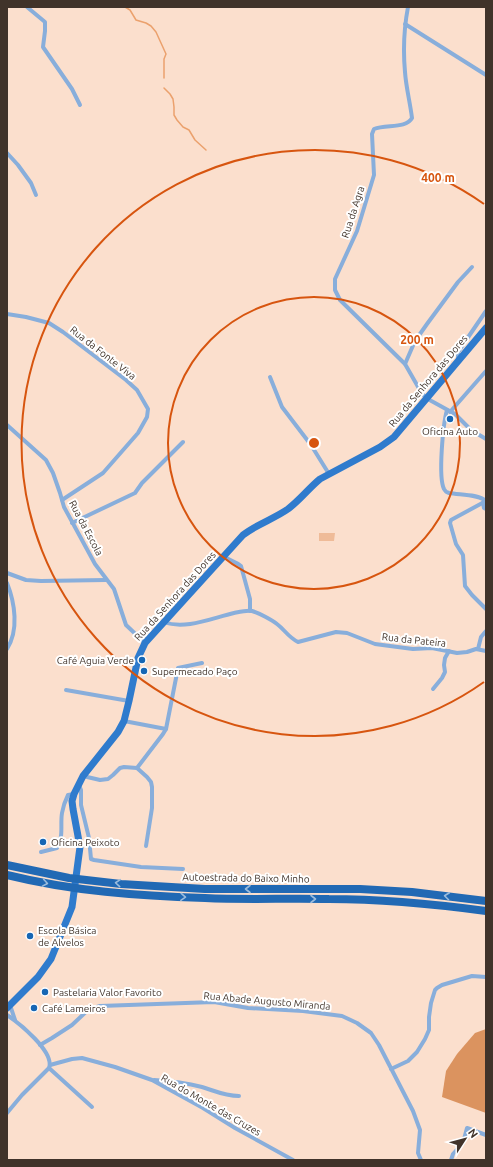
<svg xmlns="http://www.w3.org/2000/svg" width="493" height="1167" font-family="Ubuntu,sans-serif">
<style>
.green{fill:#efbb98}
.forest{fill:#db935f}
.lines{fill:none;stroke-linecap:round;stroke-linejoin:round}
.stream{stroke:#eba16d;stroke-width:1.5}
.minor{stroke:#88aedb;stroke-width:4}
.primary{stroke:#2f7bcd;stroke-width:7}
.motorway{stroke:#2169b4;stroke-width:8}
.oneway{stroke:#9bbcdd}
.ring{fill:none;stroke:#d7550f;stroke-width:2}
.poi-dot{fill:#1666b4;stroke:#fff;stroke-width:1.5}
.labels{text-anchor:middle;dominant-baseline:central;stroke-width:4;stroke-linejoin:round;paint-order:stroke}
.street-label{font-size:10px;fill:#40332a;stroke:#fff}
.poi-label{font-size:10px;fill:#40332a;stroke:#fff;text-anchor:start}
.centre{fill:#d7550f;stroke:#fff;stroke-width:2}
.ring-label{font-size:12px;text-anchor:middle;font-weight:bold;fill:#d7550f;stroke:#fff;stroke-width:4;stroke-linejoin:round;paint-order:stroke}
</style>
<rect width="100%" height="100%" fill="#fbdfcd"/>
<polygon class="green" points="319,533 335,533 334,541 319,541"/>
<polygon class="forest" points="486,1029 486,1113 442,1097 446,1071 457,1054 475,1033"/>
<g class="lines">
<g class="stream">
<polyline points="125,7 130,10 136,20 146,23 151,26 156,32 166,54 164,59 164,78"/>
<polyline points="164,88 170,94 173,99 174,107 174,115 177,120 183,127 189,130 195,140 206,150"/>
</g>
<g class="minor">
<polyline points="27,7 45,22 45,31 43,47 72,89 80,105"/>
<path d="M408 7C404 28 403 50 405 72 406 87 410 102 412 118 406 129 386 124 374 129L372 134 374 175 357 231 335 279V290L340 300 405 364 421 392 426 398 455 414 471 430 486 439"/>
<polyline points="405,24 486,75"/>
<polyline points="7,153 18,165 31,183 36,195"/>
<polyline points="7,314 26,317 49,323 63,332 126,380 137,390 148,409 147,417 138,433 103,473 62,500"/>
<polyline points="458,359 458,352 486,311"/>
<polyline points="405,364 415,341 427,324 458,282 472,267"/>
<polyline points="270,377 282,407 311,445 329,474"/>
<path d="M447 410C443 424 438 477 444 489 446 492 446 492 449 493 460 495 478 494 486 501"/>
<polyline points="450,412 486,371"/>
<polyline points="7,425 46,460 53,473 60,493 64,507 95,564 114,589 126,625 145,643"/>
<polyline points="486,501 451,520 450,523 456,544 463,555 465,586 472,595 486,609"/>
<polyline points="483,503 484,508 486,509"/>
<polyline points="72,523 135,493 142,483 183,442"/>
<path d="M224 556C229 561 235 561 241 566L250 599V611"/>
<polyline points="7,573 26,580 41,581 106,580"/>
<path d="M7 583C15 603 19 630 7 649"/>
<path d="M164 622C185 630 212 618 234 613 239 612 247 610 252 611 259 613 272 620 277 624 285 630 288 637 298 642L336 632 347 633 375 644 390 646 413 649 432 648 457 653 467 652 476 649 486 651"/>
<polyline points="478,649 481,637 486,631"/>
<polyline points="433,689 442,678 445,672 444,665 445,658 449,651"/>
<polyline points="66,690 129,701"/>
<polyline points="124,721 166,729"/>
<polyline points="137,768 163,734 166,729 178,668 202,663"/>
<polyline points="83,776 100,780 108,779 113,775 120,768 124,767 137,768 147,777 151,782 152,787 152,808 146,846"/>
<polyline points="79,785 81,790 81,805 89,838 91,859 94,860 141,867 183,869"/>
<path d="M41 852 57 848C64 836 60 825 62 813 63 807 65 801 68 795L74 794"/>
<polyline points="10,1005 15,1020"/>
<path d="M7 1015C19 1023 55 1052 49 1068L22 1095 7 1113"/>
<polyline points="40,1045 52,1038 72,1025 88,1010 100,1006 214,1002 248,1008 303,1011 342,1016 357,1023 371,1033 379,1045 413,1111 420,1130 418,1153 421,1160"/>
<polyline points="50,1065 72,1059 82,1058 115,1067 152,1080 203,1108 235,1128 293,1160"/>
<polyline points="49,1068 92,1107"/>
<polyline points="391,1069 408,1061 417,1052 425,1039 429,1030 429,1017 431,1003 435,990 437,988 442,985 472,976 486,977"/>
<path d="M154 1080C170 1081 186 1083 202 1087 215 1091 225 1096 239 1096"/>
<polyline points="451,1160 453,1154 463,1143 467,1128 486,1135"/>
</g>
<path class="primary" d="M7 1008 38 977 51 959 72 907 80 847 73 809 72 801 74 794 83 776 118 732 124 721 129 701 138 658 145 643 243 535C257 524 274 519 288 509 300 500 309 488 320 479L380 447 394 437 486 328"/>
<g class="motorway">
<polyline points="7,865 69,878 121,884 205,889 360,889 412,892 486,901"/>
<path d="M7 875C72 891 138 896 205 898 246 900 288 898 329 899 381 899 434 904 486 911"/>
</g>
</g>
<defs><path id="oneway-chevron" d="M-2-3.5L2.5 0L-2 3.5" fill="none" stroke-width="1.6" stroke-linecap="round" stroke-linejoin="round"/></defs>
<g class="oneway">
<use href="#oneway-chevron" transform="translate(45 883) rotate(10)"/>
<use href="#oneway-chevron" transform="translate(118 883) rotate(-175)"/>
<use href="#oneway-chevron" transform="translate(248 889) rotate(180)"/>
<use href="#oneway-chevron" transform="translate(447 896) rotate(-173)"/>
<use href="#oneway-chevron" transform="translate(183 897) rotate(3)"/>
<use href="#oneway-chevron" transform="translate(313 899)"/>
</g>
<g class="ring">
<circle cx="314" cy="443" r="146"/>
<path d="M484 682A293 293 0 1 1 484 204"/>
</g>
<g class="poi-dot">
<circle cx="450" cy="419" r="4"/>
<circle cx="142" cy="660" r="4"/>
<circle cx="144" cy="671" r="4"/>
<circle cx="43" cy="842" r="4"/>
<circle cx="30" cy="936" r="4"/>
<circle cx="45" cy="992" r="4"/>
<circle cx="34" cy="1008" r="4"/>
</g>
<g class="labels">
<g class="street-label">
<text transform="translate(353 212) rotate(-72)">Rua da Agra</text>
<text transform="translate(103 353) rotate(38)">Rua da Fonte Viva</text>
<text transform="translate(428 381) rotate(-50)">Rua da Senhora das Dores</text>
<text transform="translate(86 528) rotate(62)">Rua da Escola</text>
<text transform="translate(175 596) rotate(-48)">Rua da Senhora das Dores</text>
<text transform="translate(414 640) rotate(6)">Rua da Pateira</text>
<text transform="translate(246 878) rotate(1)">Autoestrada do Baixo Minho</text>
<text transform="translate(267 1001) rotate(5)">Rua Abade Augusto Miranda</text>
<text transform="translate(211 1105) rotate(30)">Rua do Monte das Cruzes</text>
</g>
<g class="poi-label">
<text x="450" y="431" text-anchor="middle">Oficina Auto</text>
<text x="134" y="660" text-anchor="end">Café Aguia Verde</text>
<text x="152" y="671">Supermecado Paço</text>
<text x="51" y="842">Oficina Peixoto</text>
<text x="38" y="930">Escola Básica<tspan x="38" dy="12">de Alvelos</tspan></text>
<text x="53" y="992">Pastelaria Valor Favorito</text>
<text x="42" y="1008">Café Lameiros</text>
</g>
</g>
<circle cx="314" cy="443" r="6" class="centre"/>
<g class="ring-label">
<text x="438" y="182">400 m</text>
<text x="417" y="344">200 m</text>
</g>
<rect width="493" height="1167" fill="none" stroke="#40332a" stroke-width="16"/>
<g transform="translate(465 1139) rotate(54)" stroke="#ffffff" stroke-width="3" paint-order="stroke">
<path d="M0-3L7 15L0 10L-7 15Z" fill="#40332a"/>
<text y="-6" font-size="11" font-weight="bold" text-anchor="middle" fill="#40332a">N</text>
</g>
</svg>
